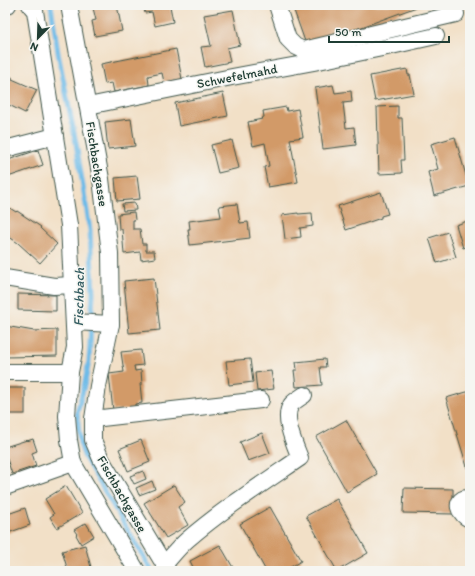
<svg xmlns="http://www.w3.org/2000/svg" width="475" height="576" font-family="Itim,sans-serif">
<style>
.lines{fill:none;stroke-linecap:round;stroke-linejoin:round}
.stream{stroke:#6ebbe8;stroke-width:5}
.building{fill:#d29a67}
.minor-casing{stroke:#3f554a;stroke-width:18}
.minor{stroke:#fff;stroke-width:16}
.labels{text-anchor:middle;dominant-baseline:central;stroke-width:3;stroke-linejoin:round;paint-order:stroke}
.street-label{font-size:13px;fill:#1f3d34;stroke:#f6f6f2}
.water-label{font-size:14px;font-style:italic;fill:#335c61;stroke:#f6f6f2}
</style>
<rect width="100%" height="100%" fill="#f6f6f2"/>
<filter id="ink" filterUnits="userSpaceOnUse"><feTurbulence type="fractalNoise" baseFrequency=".025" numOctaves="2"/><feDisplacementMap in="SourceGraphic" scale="8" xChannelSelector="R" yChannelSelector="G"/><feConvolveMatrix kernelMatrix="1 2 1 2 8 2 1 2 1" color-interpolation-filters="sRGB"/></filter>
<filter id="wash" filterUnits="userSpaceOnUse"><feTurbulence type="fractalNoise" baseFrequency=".012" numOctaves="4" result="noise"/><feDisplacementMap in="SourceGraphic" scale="16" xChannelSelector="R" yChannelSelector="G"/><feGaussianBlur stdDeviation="0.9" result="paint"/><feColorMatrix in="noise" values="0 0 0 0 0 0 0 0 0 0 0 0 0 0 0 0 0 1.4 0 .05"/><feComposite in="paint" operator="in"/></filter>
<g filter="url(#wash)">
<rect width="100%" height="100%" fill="#f2e0c7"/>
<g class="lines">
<polyline class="stream" points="51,5 58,53 76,143 90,230 93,293 89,361 85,382 77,413 80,443 85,458 152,571"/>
</g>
<g id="blocks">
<g class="building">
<polygon points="109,5 117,5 122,31 95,36 92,21 96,20 93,8"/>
<polygon points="143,5 168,5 168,7 170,6 173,22 155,26 152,12 145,13"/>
<polygon points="292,5 422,5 307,47"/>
<polygon points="233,10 240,45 227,48 230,62 205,67 201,47 211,46 204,15"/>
<polygon points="176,49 182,79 164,82 162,73 148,76 149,85 114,92 112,83 105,84 101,64"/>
<polygon points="407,69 408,75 410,75 414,94 375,101 370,76"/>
<polygon points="5,75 12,77 12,79 37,90 25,113 5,103"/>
<polygon points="333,85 335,93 351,91 352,102 343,103 346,128 354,127 356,145 323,149 315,88"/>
<polygon points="223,93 228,116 179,126 175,103"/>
<polygon points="398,106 398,118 402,118 404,160 401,160 402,173 379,174 377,107"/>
<polygon points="286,107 287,111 298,109 303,137 290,139 298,182 268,187 264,167 269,166 265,143 253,146 248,122 262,119 261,118 264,117 263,111"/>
<polygon points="131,119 135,146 108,149 105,122"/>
<polygon points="455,137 469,186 434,196 428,172 438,169 431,144"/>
<polygon points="232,140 239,168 218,173 211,145"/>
<polygon points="38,150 43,165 5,178 5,161"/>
<polygon points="137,176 140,199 117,201 115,178"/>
<polygon points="381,192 388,214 381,216 381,218 346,230 338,206"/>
<polygon points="135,203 136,210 123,211 122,204"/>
<polygon points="237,204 240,223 248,222 250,238 190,245 188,229 190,229 189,221 221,217 219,206"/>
<polygon points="5,205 16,212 17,211 41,227 40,228 57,244 40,263 18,243 5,234"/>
<polygon points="134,212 135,220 133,220 133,229 140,229 142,244 146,244 146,251 154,251 155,258 141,260 140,252 124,254 122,229 119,229 118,214"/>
<polygon points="298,213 298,214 312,213 313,226 300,228 301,237 285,239 282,215"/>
<polygon points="470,220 470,246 463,248 456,225"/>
<polygon points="448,232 456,257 437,263 429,238"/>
<polygon points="154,278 160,330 129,333 124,281"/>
<polygon points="18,294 56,295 56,311 18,310"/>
<polygon points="5,326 34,331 57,330 57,356 5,357"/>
<polygon points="141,350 143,365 134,366 135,371 141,370 142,384 140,384 142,403 135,404 135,409 113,411 109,374 124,372 121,352"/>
<polygon points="250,359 253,382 229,385 226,361"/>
<polygon points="325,359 326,367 320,367 322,385 296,387 294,370 297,370 296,362"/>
<polygon points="271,371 274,389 257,391 255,373"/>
<rect x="5" y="388" width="20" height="26"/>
<polygon points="470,391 470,470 468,470 446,398"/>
<polygon points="346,420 377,474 347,492 316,437"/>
<polygon points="262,433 270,453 248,461 240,442"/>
<polygon points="33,439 37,451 32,453 36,466 12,474 7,459 5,459 5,447 27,440 27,441"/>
<polygon points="141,440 150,462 128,471 119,449"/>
<polygon points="143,471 146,479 134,484 130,476"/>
<polygon points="152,481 155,489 139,495 136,488"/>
<polygon points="174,485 185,502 178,507 188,525 166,538 144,503"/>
<polygon points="66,486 82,513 57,528 50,517 54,514 45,499"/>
<polygon points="404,488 453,489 453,514 403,513"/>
<polygon points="337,499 368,553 337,571 306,516"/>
<polygon points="270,507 301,561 284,571 266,571 240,524"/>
<polygon points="25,508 30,525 5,534 5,515"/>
<polygon points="86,523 94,536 81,544 76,535 77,534 74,530"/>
<polygon points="85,545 92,571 68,571 62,551"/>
<polygon points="220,545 235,571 195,571 190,561"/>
</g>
</g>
</g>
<g filter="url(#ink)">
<use href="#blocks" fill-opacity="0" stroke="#3f554a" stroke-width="1"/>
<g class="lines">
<defs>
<g id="minor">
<polyline points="30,5 35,11 69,225 75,347 70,372 67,416 69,440 73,463 137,571"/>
<polyline points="69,5 101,179 110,253 111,324 98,386 93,419 93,440 101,459 168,571"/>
<polyline points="277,5 288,39 295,46 303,50 456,14 454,5"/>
<polyline points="5,6 8,5"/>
<polyline points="88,106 232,77 314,62 387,47 436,36"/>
<polyline points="5,149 55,136"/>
<polyline points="5,278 54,286 72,285"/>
<polyline points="74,322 111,324"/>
<polyline points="5,372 70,372"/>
<polyline points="93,419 261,400"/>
<polyline points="5,487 73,463"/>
<path d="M470 498C460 497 455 505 462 513 464 516 467 518 470 519"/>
<path d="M164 565C171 557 179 547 187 540 222 510 262 484 300 458 295 445 282 418 291 405 294 401 300 398 304 395"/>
</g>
</defs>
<use href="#minor" class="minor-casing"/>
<use href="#minor" class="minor"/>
</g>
</g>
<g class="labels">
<g class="street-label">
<text transform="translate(237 76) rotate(-11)">Schwefelmahd</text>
<text transform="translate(97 164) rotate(81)">Fischbachgasse</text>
<text transform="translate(122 494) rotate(60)">Fischbachgasse</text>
</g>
<g class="water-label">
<text transform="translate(79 297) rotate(-89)">Fischbach</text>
</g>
</g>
<rect width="475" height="576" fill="none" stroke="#f6f6f2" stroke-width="20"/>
<g transform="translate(38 38) rotate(203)" stroke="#f6f6f2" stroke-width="3" paint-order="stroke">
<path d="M0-3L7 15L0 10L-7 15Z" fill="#1f3d34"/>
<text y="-6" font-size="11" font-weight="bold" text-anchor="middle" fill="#1f3d34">N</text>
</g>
<path d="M329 36v6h120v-6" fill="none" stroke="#1f3d34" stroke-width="2"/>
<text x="335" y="36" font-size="12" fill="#1f3d34" stroke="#f6f6f2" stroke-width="3" paint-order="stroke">50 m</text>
</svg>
